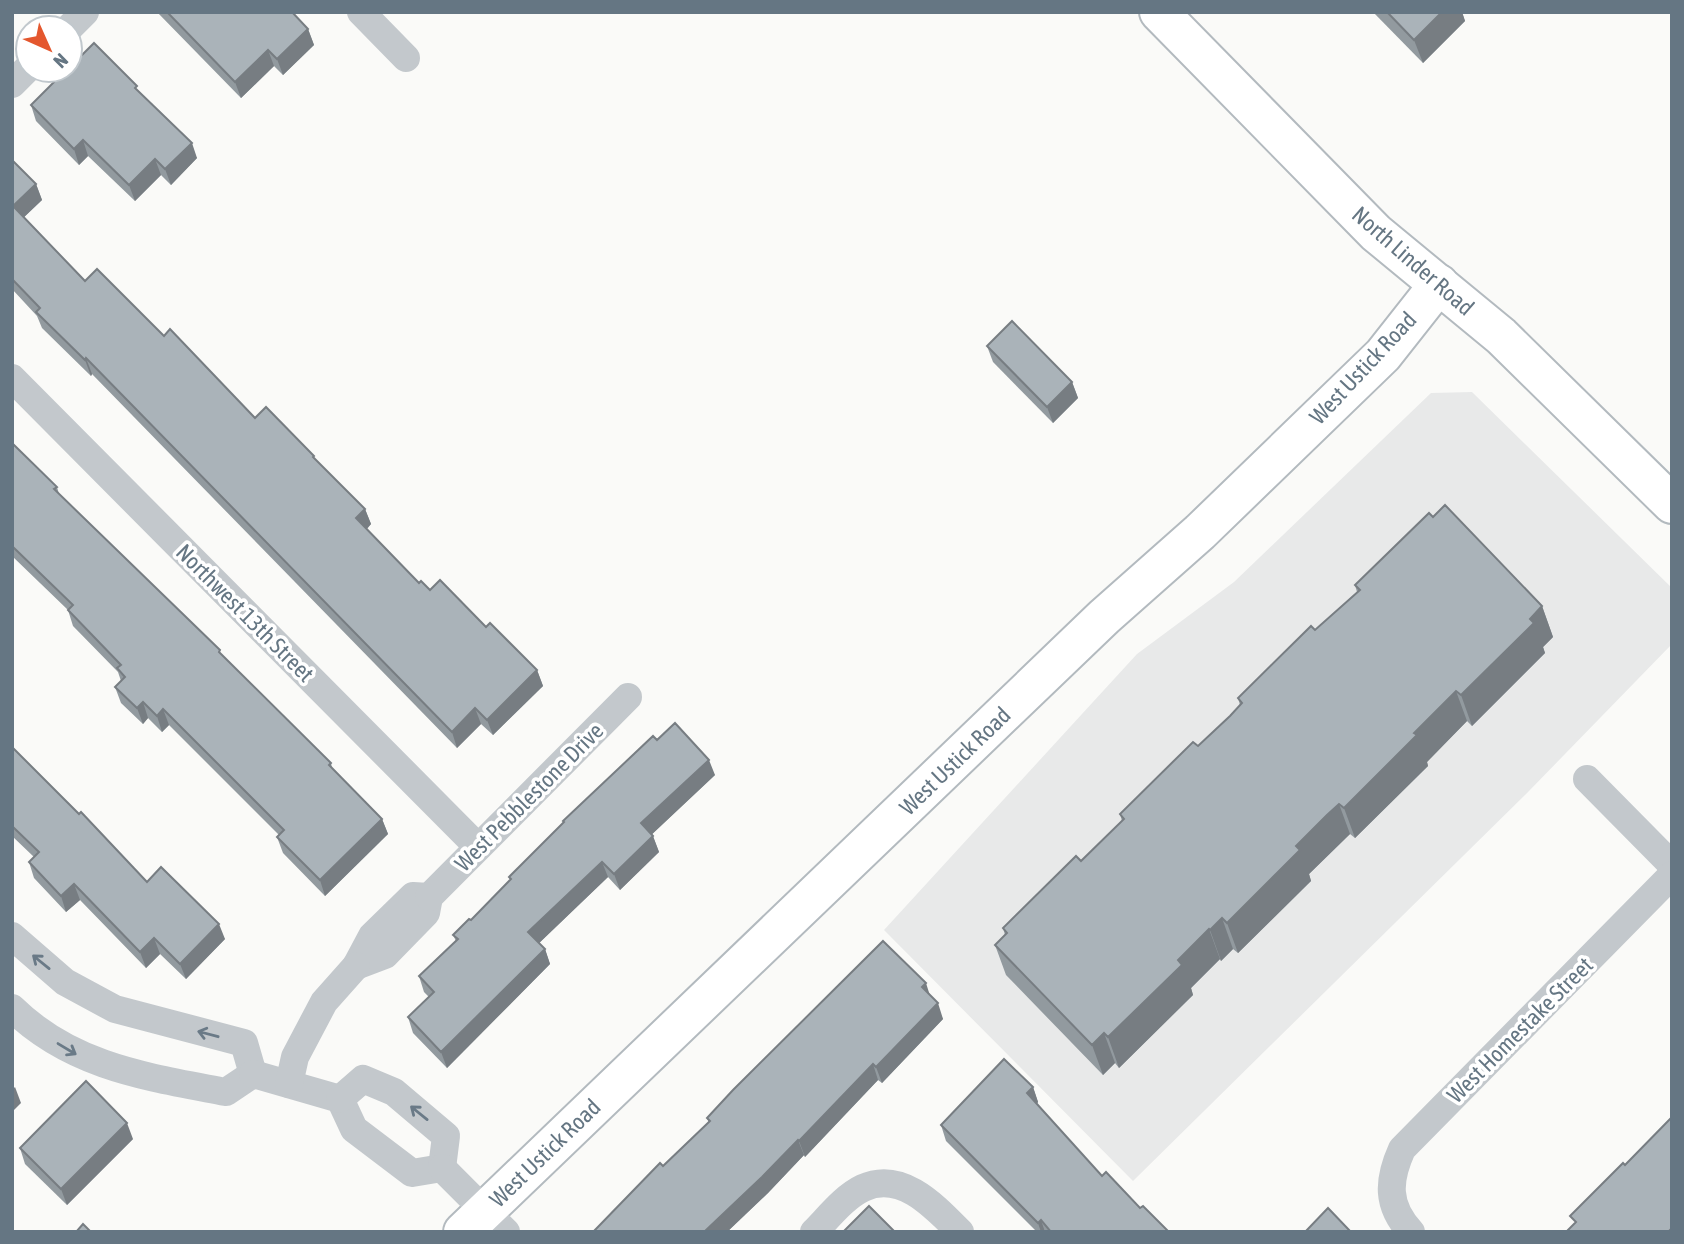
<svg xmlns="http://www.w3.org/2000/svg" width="1684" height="1244" font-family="'Asap Condensed',sans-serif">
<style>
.built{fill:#e8e9e9}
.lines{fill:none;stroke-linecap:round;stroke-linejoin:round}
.secondary-casing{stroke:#b3babf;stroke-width:42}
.street{stroke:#c3c8cc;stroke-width:28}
.secondary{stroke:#fff;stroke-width:38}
.wall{fill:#929a9f}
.shaded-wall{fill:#777d82}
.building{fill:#aab3b9;stroke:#777d82;stroke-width:2}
.oneway{stroke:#6a7a87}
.labels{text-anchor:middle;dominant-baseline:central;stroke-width:7;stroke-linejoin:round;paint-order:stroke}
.street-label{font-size:23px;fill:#657683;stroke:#fff}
</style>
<rect width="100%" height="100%" fill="#fafaf8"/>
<polygon class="built" points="1472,392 1672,588 1672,644 1529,791 1133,1181 884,930 1137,654 1234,582 1431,393"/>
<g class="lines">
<defs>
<g id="secondary">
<polyline points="1159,12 1376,233 1501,336 1672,504"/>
<polyline points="463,1232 1104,617 1200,532 1383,355 1439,284"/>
</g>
</defs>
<use href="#secondary" class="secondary-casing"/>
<g class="street">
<polyline points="361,12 406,58"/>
<polyline points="69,28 85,12"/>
<polyline points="12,84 28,68"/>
<polyline points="12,378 478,847"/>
<polyline points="1587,779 1672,865"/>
<polygon points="413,896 429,897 426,913 385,955 356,966 372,936"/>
<polyline points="429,897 628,697"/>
<polyline points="12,936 65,982 115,1009 244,1043 253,1074"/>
<path d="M12 1008C72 1067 148 1077 226 1092L253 1074"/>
<polyline points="253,1074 340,1099 354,1129 412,1173 442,1168"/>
<polyline points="289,1084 295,1057 324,1002 356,966"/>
<polyline points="340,1099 363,1079 394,1092 446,1136 442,1168"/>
<polyline points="442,1168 506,1232"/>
<path d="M814 1232C828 1218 844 1197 863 1188 902 1170 935 1207 960 1232"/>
<path d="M1411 1232C1386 1205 1388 1180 1402 1149L1672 875"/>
</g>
<use href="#secondary" class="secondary"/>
</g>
<g class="wall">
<polygon points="157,12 292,12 308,29 314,45 283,75 274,66 241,98"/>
<polygon points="1373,12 1462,12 1465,21 1423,63"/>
<polygon points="139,92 197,158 171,185 161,175 135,201 88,156 79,165 36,121 31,105"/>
<polygon points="12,160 36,184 42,200 24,217 85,281 164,336 255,418 315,460 365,509 371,524 367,529 419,583 486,627 537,670 543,686 493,735 481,724 457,748 92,374 91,376 42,328 37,316 12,289"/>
<polygon points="987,346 1072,382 1078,398 1053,423 993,362"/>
<polygon points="12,443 57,487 59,494 331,763 332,768 382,819 388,834 325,896 283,853 277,837 279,835 169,725 162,732 148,718 143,724 121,703 115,687 121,681 118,672 73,626 68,610 12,556"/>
<polygon points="1433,517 1542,606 1553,637 1543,647 1545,653 1472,726 1467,721 1427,762 1428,766 1355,838 1350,834 1309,874 1311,881 1238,953 1233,949 1221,961 1220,959 1191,988 1193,995 1119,1068 1115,1063 1103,1075 1006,975 995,945 1005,935 1003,928 1081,861 1122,821 1120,814 1198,746 1230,716 1240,705 1238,698 1315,630 1357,592 1355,585"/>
<polygon points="657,740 715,775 652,834 659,852 620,890 608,877 539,943 545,949 550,964 447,1068 413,1033 408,1017 429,997 424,992 419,976 456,941 453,935 471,920 510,880 509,877 564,823 563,821"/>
<polygon points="12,747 147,882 225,939 186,979 160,954 146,968 80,900 66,912 34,878 29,862 34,857 12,836"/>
<polygon points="930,995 943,1019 882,1083 878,1080 805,1157 804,1155 768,1193 727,1232 595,1232 594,1231 709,1123 707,1118"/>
<polygon points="1033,1087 1038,1102 1037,1104 1102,1176 1169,1232 1037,1232 946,1141 941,1125"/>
<polygon points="133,1139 67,1205 25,1164 20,1148"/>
</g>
<g class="shaded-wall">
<polygon points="1442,12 1462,12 1465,21 1423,63 1414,40"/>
<polygon points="308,29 314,45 283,75 277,59"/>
<polygon points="268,50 274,66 241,98 235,82"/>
<polygon points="83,140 88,156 79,165 74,149"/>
<polygon points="192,143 197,158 171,185 165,169"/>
<polygon points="155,159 161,175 135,201 129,185"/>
<polygon points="36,184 42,200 19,222 13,206"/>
<polygon points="86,358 92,374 91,376 85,360"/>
<polygon points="1072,382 1078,398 1053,423 1047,407"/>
<polygon points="365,509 371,524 362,534 356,518"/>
<polygon points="1542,606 1553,637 1543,647 1545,653 1472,726 1461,695"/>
<polygon points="537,670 543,686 493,735 487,720"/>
<polygon points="1456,691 1467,721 1427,762 1428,766 1355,838 1344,808 1414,733"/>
<polygon points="143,702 148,718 143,724 137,708"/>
<polygon points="475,708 481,724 457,748 452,732"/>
<polygon points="163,709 169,725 162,732 157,716"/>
<polygon points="709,760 715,775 647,839 641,823"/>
<polygon points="1339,804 1350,834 1309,874 1311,881 1238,953 1227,923 1296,846"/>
<polygon points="382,819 388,834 325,896 320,880"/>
<polygon points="653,836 659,852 620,890 614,874"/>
<polygon points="602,862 608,877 534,948 528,932"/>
<polygon points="74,884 80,900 66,912 61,896"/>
<polygon points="1222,918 1233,949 1221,961 1210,930"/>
<polygon points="219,924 225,939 186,979 180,964"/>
<polygon points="1209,929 1220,959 1191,988 1193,995 1119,1068 1108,1037 1178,960"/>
<polygon points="154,938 160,954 146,968 140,952"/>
<polygon points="545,949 550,964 447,1068 441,1052"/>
<polygon points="926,983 931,999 922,987"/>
<polygon points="938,1003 943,1019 882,1083 876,1067"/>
<polygon points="1104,1033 1115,1063 1103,1075 1092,1045"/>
<polygon points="873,1064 878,1080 805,1157 799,1141"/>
<polygon points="15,1087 21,1103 12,1112 12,1090"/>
<polygon points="1033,1087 1038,1102 1032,1109 1027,1093"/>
<polygon points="127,1123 133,1139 67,1205 61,1189"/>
<polygon points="798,1140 804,1155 768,1193 727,1232 704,1232"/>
<polygon points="1041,1220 1045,1232 1041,1232 1038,1223"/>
</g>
<g class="building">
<polygon points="167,12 292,12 308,29 277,59 268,50 235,82"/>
<polygon points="1387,12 1442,12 1414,40"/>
<polygon points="94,43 137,86 135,88 192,143 165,169 155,159 129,185 83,140 74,149 31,105 66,70 70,70 70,67"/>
<polygon points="12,160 36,184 13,206 85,281 97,269 164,336 170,329 255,418 266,407 314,456 313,457 365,509 356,518 419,583 421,581 430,590 440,580 486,627 490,623 537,670 487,720 475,708 452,732 86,358 85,360 36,312 40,308 12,279"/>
<polygon points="1012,321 1072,382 1047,407 987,346"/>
<polygon points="12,443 57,487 54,489 220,650 219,652 331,763 329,765 382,819 320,880 277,837 284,830 163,709 157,716 143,702 137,708 115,687 125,677 117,668 121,665 68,610 73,605 12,546"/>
<polygon points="1445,505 1542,606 1530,619 1534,623 1461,695 1456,691 1414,733 1417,735 1344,808 1339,804 1327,815 1296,846 1300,850 1227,923 1222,918 1210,930 1209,929 1178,960 1182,965 1108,1037 1104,1033 1092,1045 995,945 1007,933 1003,928 1076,856 1081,861 1124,819 1120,814 1193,742 1198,746 1230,716 1242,703 1238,698 1311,626 1315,630 1360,590 1355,585 1429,513 1433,517"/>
<polygon points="675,723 709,760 641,823 653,836 614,874 602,862 528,932 545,949 441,1052 408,1017 434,992 419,976 458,939 453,935 469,919 471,920 511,879 509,877 564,822 563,821 653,736 657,740"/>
<polygon points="12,747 79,814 81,812 147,882 161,867 219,924 180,964 154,938 140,952 74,884 61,896 29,862 39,852 12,826"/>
<polygon points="883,941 926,983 922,987 938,1003 876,1067 873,1064 799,1141 798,1140 762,1177 704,1232 596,1232 594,1231 660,1163 663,1166 710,1121 707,1118 733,1090"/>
<polygon points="1004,1059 1033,1087 1027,1093 1102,1176 1106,1172 1140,1208 1143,1206 1169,1232 1051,1232 1041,1220 1038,1223 941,1125"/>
<polygon points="86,1081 127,1123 61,1189 20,1148"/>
<polygon points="1672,1117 1672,1228 1668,1232 1566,1232 1576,1222 1570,1216 1623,1163 1625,1165"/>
<polygon points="869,1206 895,1232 843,1232"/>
<polygon points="1328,1208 1351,1232 1305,1232"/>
<polygon points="83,1224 91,1232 76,1232"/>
</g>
<defs><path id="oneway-shaft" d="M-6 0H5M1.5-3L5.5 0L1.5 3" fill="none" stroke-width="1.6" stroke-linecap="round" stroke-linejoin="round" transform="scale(1.75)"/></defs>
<g class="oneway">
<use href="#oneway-shaft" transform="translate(41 962) rotate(-141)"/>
<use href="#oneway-shaft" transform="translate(208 1034) rotate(-165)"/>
<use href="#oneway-shaft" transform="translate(67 1049) rotate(31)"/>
<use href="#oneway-shaft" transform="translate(419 1113) rotate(-141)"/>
</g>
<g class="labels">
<g class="street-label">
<text transform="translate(1413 261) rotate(41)">North Linder Road</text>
<text transform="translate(1363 368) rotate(-47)">West Ustick Road</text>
<text transform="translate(245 613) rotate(45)">Northwest 13th Street</text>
<text transform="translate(955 761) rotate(-44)">West Ustick Road</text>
<text transform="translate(529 797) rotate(-45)">West Pebblestone Drive</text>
<text transform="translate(1520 1030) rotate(-45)">West Homestake Street</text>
<text transform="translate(545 1153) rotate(-44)">West Ustick Road</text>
</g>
</g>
<rect width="1684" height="1244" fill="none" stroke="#657683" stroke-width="28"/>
<g transform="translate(49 49) rotate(135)"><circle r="33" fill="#ffffff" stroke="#c1c8cd" stroke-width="2"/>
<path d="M0-5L12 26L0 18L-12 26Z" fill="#e4572e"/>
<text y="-10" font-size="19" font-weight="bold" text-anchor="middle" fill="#657683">N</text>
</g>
</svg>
